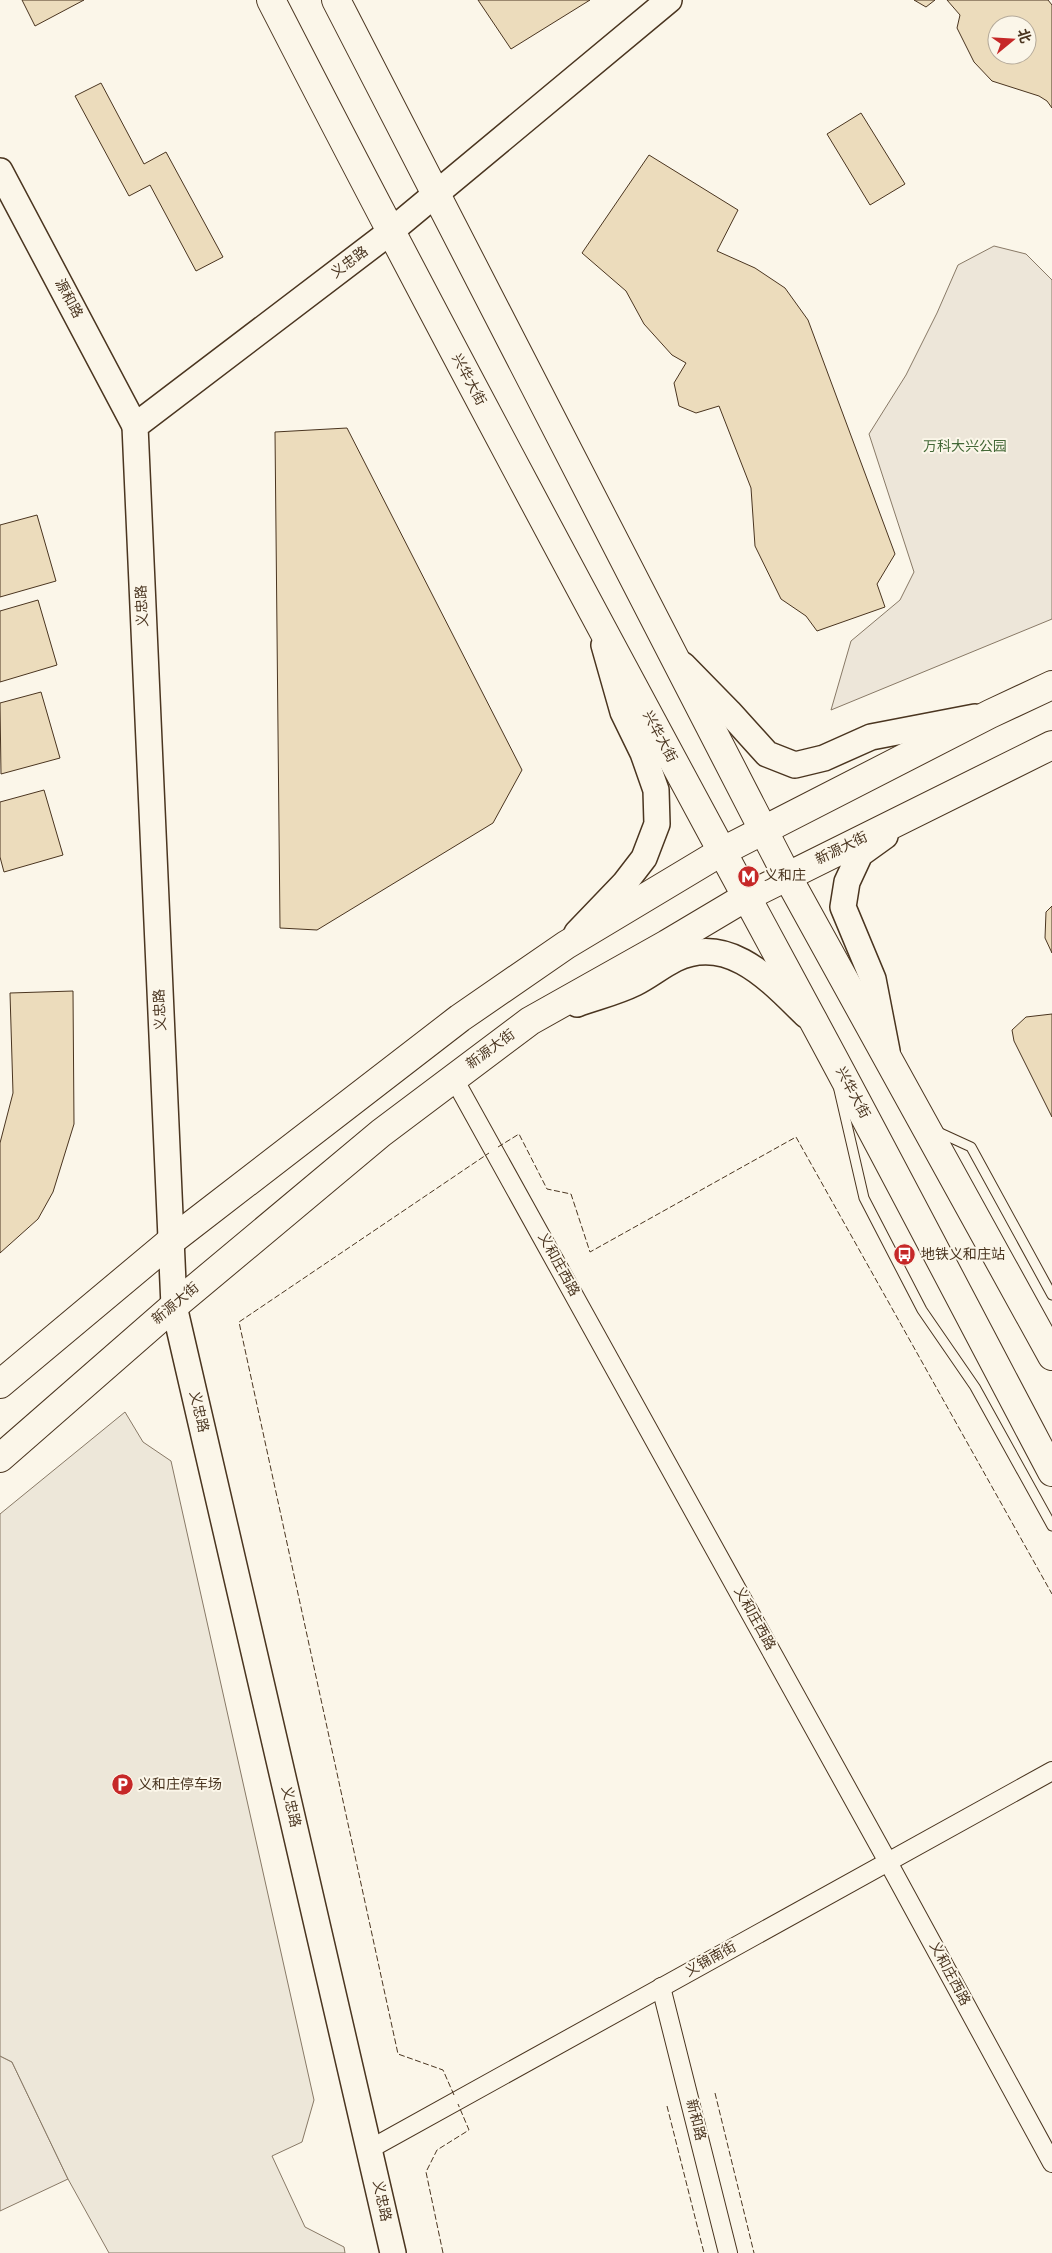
<svg xmlns="http://www.w3.org/2000/svg" width="1052" height="2253" font-family="Overpass,'Noto Sans SC',sans-serif">
<style>
.green{fill:#ede6d9;stroke:#887966}
.parking{fill:#ede7d9;stroke:#887966}
.building{fill:#ecdcbc;stroke:#4a3520;fill-rule:evenodd}
.lines{fill:none;stroke-linecap:round;stroke-linejoin:round}
.lane-casing{stroke:#4a3520;stroke-width:11}
.street-casing{stroke:#4a3520;stroke-width:20}
.secondary-casing{stroke:#4a3520;stroke-width:28}
.primary-casing{stroke:#4a3520;stroke-width:30}
.lane{stroke:#fbf6e9;stroke-width:9}
.street{stroke:#fbf6e9;stroke-width:18}
.secondary{stroke:#fbf6e9;stroke-width:25}
.primary{stroke:#fbf6e9;stroke-width:28}
.fence{stroke:#4a3520;stroke-width:1;stroke-dasharray:6 2.5;stroke-linecap:butt}
.labels{text-anchor:middle;dominant-baseline:central;stroke-width:4;stroke-linejoin:round;paint-order:stroke}
.street-label{font-size:14px;fill:#4a3520;stroke:#fbf6e9}
.park-label{font-size:14px;fill:#436837;stroke:#fbf6e9}
.poi-label{font-size:14px;fill:#4a3520;stroke:#fbf6e9;text-anchor:start}
</style>
<rect width="100%" height="100%" fill="#fbf6e9"/>
<g class="green">
<polygon points="994,246 1026,254 1052,280 1052,619 831,710 851,641 900,600 914,572 869,434 906,375 937,313 958,265"/>
<polygon points="0,2056 12,2062 68,2179 0,2211"/>
</g>
<polygon class="parking" points="125,1412 143,1442 171,1461 314,2100 302,2142 272,2156 305,2227 344,2247 345,2253 109,2253 68,2179 12,2062 0,2056 0,1514"/>
<g class="building">
<polygon points="22,0 84,0 35,26"/>
<polygon points="478,0 590,0 511,49"/>
<polygon points="914,0 935,0 926,7"/>
<path d="M947 0H1048L1052 5V108L1047 101 1039 96 992 81 974 62 957 28 960 15ZM997 25H1027V55H997Z"/>
<polygon points="101,83 144,164 166,152 223,257 196,271 150,185 129,196 75,96"/>
<polygon points="861,113 905,184 870,205 827,134"/>
<polygon points="649,155 738,210 717,251 755,268 785,288 808,320 895,554 877,584 885,607 817,631 806,616 781,599 755,546 751,488 719,406 696,413 679,406 674,383 686,363 672,355 644,324 626,291 582,253"/>
<polygon points="347,428 522,770 493,823 317,930 280,928 275,432"/>
<polygon points="37,515 56,581 0,597 0,525"/>
<polygon points="38,600 57,665 0,682 0,611"/>
<polygon points="41,692 60,758 1,774 0,703"/>
<polygon points="44,790 63,855 4,872 0,857 0,802"/>
<polygon points="1052,906 1052,953 1045,938 1046,912"/>
<polygon points="73,991 74,1124 53,1192 38,1219 0,1253 0,1143 13,1093 10,993"/>
<polygon points="1052,1014 1052,1117 1014,1041 1012,1030 1026,1017"/>
</g>
<g class="lines">
<defs>
<g id="lane">
<polyline points="839,1090 864,1198 922,1310 975,1387 1052,1526"/>
<polyline points="936,1131 971,1147 1052,1295"/>
</g>
<g id="street">
<polyline points="453,1077 888,1862 1052,2163"/>
<polyline points="661,1987 728,2253"/>
<polyline points="370,2149 1052,1771"/>
</g>
<g id="secondary">
<polyline points="0,171 135,426"/>
<polyline points="683,665 729,712 767,754 795,765 824,758 871,737 975,717"/>
<polyline points="885,836 860,854 847,882 843,907 873,979 887,1051"/>
<polyline points="577,933 624,884 644,858 657,824 656,790 643,753 623,712 604,645"/>
<path d="M577 1004C596 997 617 992 635 983 649 976 661 966 675 959 729 933 771 981 806 1015"/>
<polyline points="393,2253 174,1306 135,426 390,232 669,0"/>
</g>
<g id="primary">
<path d="M271 0C447 343 630 681 813 1020 894 1170 972 1321 1052 1472"/>
<polyline points="336,0 787,876 1052,1356"/>
<polyline points="0,1384 171,1241 460,1018 566,945 721,852 990,714 1052,685"/>
<polyline points="0,1458 174,1306 381,1133 530,1021 667,944 746,897 1052,745"/>
</g>
</defs>
<use href="#lane" class="lane-casing"/>
<use href="#street" class="street-casing"/>
<use href="#secondary" class="secondary-casing"/>
<use href="#primary" class="primary-casing"/>
<use href="#lane" class="lane"/>
<use href="#street" class="street"/>
<use href="#secondary" class="secondary"/>
<use href="#primary" class="primary"/>
<g class="fence">
<polyline points="498,1147 519,1134 547,1189 571,1194 590,1252 796,1137 1052,1594"/>
<polyline points="715,2093 754,2253"/>
<polyline points="454,2095 443,2070 398,2054 239,1322 489,1153"/>
<polyline points="667,2106 704,2253"/>
<polyline points="443,2253 426,2172 437,2150 469,2130 458,2104"/>
</g>
</g>
<defs>
<symbol id="metro-disc" viewBox="-11 -11 22 22"><circle r="9.5" fill="#c62828" stroke="#fbf6e9"/><path d="M-5.5 5V-5H-3L0 0L3-5H5.5V5H3V-.5L0 4L-3-.5V5Z" fill="#fff"/></symbol>
<symbol id="bus-disc" viewBox="-11 -11 22 22"><circle r="9.5" fill="#c62828" stroke="#fbf6e9"/><path d="M-5-6H5V4H4V6H2V4H-2V6H-4V4H-5ZM-3.5-4V0h7V-4ZM-3.5 1.2v1.5H-2V1.2ZM2 1.2v1.5H3.5V1.2Z" fill="#fff"/></symbol>
<symbol id="parking-disc" viewBox="-11 -11 22 22"><circle r="9.5" fill="#c62828" stroke="#fbf6e9"/><path d="M-3.5-5.5H1a3.5 3.5 0 0 1 0 7H-1V5.5H-3.5ZM-1-3.4V-.6H.8a1.4 1.4 0 0 0 0-2.8Z" fill="#fff"/></symbol>
</defs>
<g fill-rule="evenodd">
<use href="#metro-disc" x="736" y="864" width="25" height="25"/>
<use href="#bus-disc" x="892" y="1242" width="25" height="25"/>
<use href="#parking-disc" x="110" y="1772" width="25" height="25"/>
</g>
<g class="labels">
<g class="street-label">
<text transform="translate(350 263) rotate(-37)">义忠路</text>
<text transform="translate(68 299) rotate(62)">源和路</text>
<text transform="translate(468 380) rotate(62)">兴华大街</text>
<text transform="translate(143 606) rotate(-93)">义忠路</text>
<text transform="translate(659 737) rotate(62)">兴华大街</text>
<text transform="translate(842 849) rotate(-26)">新源大街</text>
<text transform="translate(161 1010) rotate(-93)">义忠路</text>
<text transform="translate(491 1050) rotate(-36)">新源大街</text>
<text transform="translate(852 1093) rotate(62)">兴华大街</text>
<text transform="translate(558 1265) rotate(61)">义和庄西路</text>
<text transform="translate(176 1304) rotate(-40)">新源大街</text>
<text transform="translate(198 1412) rotate(77)">义忠路</text>
<text transform="translate(754 1619) rotate(61)">义和庄西路</text>
<text transform="translate(290 1807) rotate(77)">义忠路</text>
<text transform="translate(711 1960) rotate(-29)">义锦南街</text>
<text transform="translate(949 1974) rotate(62)">义和庄西路</text>
<text transform="translate(695 2120) rotate(76)">新和路</text>
<text transform="translate(381 2201) rotate(78)">义忠路</text>
</g>
<g class="park-label">
<text x="965" y="447">万科大兴公园</text>
</g>
<g class="poi-label">
<text x="764" y="876">义和庄</text>
<text x="921" y="1255">地铁义和庄站</text>
<text x="138" y="1785">义和庄停车场</text>
</g>
</g>
<g transform="translate(1012 40) rotate(72)"><circle r="24" fill="#fbf6e9" stroke="#b4a999"/>
<path d="M0-4L9 19L0 12L-9 19Z" fill="#c62828"/>
<text y="-8" font-size="14" font-weight="bold" text-anchor="middle" fill="#4a3520">北</text>
</g>
</svg>
